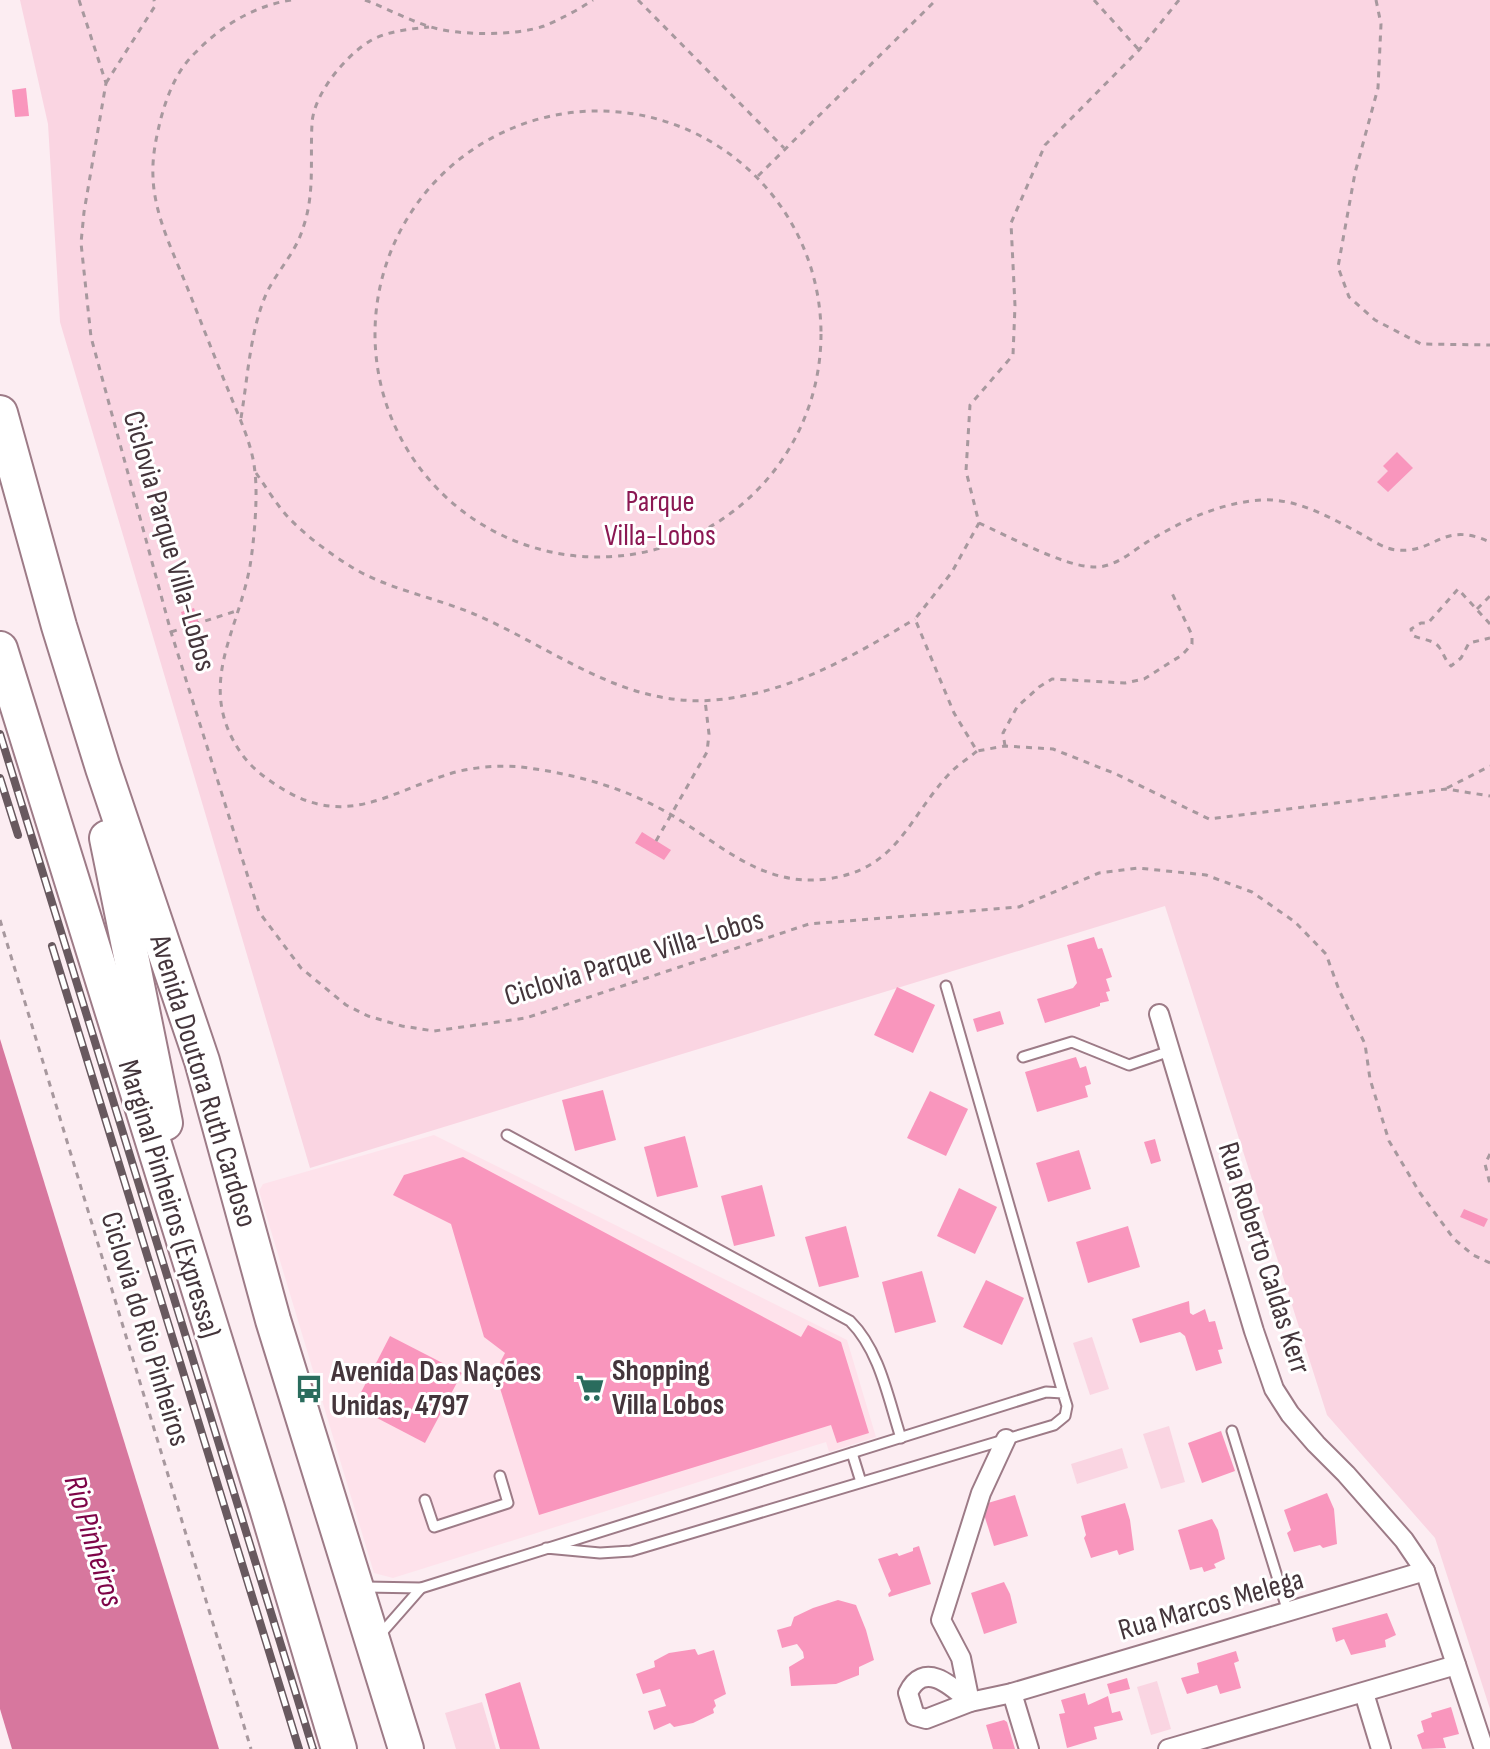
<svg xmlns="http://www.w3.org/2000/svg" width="1490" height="1749" font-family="'Sofia Sans Condensed',sans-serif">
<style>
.built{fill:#fee2eb}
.green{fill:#fad5e2}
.water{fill:#d7779e}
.building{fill:#f996bd}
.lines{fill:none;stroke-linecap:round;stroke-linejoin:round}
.lane-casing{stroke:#9d7b87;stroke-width:13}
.street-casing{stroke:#9d7b87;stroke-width:22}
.highway-casing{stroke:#9d7b87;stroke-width:38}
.path{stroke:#a7989e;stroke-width:3;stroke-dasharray:6 6;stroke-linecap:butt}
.lane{stroke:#fff;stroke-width:9}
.street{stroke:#fff;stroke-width:18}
.highway{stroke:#fff;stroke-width:34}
.rail-casing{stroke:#68595f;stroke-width:8}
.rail{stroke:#fff;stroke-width:5;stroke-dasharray:15;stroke-linecap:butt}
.labels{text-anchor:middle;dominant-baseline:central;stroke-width:6;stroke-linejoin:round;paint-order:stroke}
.park-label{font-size:30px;fill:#8b1853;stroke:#fff}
.street-label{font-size:30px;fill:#44353b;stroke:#fff}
.poi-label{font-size:30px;font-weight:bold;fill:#44353b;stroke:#fff;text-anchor:start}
.water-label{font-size:32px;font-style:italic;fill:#7e0448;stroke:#fff}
</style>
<rect width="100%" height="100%" fill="#fcedf2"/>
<polygon class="built" points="434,1135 847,1340 876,1437 829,1452 826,1442 393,1578 374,1573 259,1191 263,1184"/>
<g class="green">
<polygon points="20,0 1490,0 1490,1709 1435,1538 1327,1415 1165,906 310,1168 60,322 48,124"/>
<polygon points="1092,1337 1109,1389 1090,1395 1073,1343"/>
<polygon points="1169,1426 1185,1482 1161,1489 1143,1434"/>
<polygon points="1122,1448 1128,1468 1077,1484 1071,1464"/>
<polygon points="1157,1681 1171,1729 1151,1735 1137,1687"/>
<polygon points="482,1702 496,1749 456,1749 445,1713"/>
</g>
<polygon class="water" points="0,1039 219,1749 12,1749 0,1709"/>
<g class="building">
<polygon points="26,88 29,116 15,117 12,90"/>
<polygon points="1397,452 1413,468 1388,492 1377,482 1388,471 1383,466"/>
<polygon points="194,608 204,639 191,643 181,612"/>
<polygon points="642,832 671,850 664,860 635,843"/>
<polygon points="1094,937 1098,949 1102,948 1112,977 1106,979 1110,991 1106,992 1109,1001 1100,1003 1100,1006 1045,1023 1037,999 1073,988 1077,983 1067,945"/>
<polygon points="897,987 935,1005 913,1053 874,1035"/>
<polygon points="1000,1011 1004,1024 977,1032 973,1019"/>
<polygon points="1076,1057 1080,1068 1086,1066 1091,1084 1085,1086 1088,1097 1037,1112 1025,1072"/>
<polygon points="603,1090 616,1140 575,1151 562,1100"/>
<polygon points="930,1091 968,1109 946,1156 907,1138"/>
<polygon points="685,1136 698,1187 657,1197 644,1147"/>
<polygon points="1155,1139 1161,1161 1151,1164 1144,1142"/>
<polygon points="1079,1150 1091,1189 1048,1202 1036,1163"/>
<polygon points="463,1157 801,1337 808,1325 841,1342 869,1433 837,1443 831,1425 539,1515 495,1372 505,1353 484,1337 451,1224 393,1195 404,1175"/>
<polygon points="762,1185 775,1236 734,1246 721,1196"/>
<polygon points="959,1188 997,1207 975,1254 937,1236"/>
<polygon points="1464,1209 1488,1219 1484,1227 1460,1217"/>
<polygon points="846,1226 859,1277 819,1287 805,1237"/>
<polygon points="1128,1226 1140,1267 1088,1283 1076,1242"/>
<polygon points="922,1271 936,1322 895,1333 882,1282"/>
<polygon points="986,1280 1024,1298 1002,1345 963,1327"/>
<polygon points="1189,1301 1190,1313 1193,1315 1205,1309 1209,1322 1215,1321 1223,1349 1218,1350 1222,1363 1196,1371 1185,1336 1180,1332 1140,1343 1132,1319"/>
<polygon points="390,1336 462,1373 425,1443 354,1406"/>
<polygon points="1221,1431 1235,1471 1202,1483 1188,1443"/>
<polygon points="1327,1493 1334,1509 1337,1544 1323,1548 1320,1545 1294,1552 1287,1533 1291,1530 1284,1510"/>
<polygon points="1015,1495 1028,1536 994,1546 981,1505"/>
<polygon points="1125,1503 1130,1520 1134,1550 1119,1555 1117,1550 1091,1558 1084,1538 1086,1535 1081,1516"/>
<polygon points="1212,1519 1218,1530 1225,1559 1214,1564 1216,1568 1204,1572 1202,1567 1190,1570 1178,1530"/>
<polygon points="919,1546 931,1584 889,1597 888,1594 891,1591 878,1559 897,1553 899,1556 913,1551 913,1548"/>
<polygon points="1004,1582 1010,1594 1017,1623 984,1634 971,1593"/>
<polygon points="838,1600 856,1605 866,1630 874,1660 859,1667 859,1675 836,1684 791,1686 789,1667 804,1658 803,1652 797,1644 782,1648 777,1630 791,1626 794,1617 813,1608"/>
<polygon points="1387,1613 1396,1635 1385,1640 1386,1647 1351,1655 1344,1639 1336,1642 1332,1628"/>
<polygon points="695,1649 698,1655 714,1650 726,1694 714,1700 716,1706 713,1709 714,1713 693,1723 674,1727 670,1723 654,1730 648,1711 666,1706 660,1689 643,1694 636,1674 655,1667 654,1661 669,1653"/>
<polygon points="1236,1651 1239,1661 1234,1663 1241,1688 1220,1694 1217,1685 1187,1694 1181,1678 1199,1673 1197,1663"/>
<polygon points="1127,1678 1130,1689 1110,1694 1107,1684"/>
<polygon points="520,1682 540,1749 500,1749 485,1694"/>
<polygon points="1085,1693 1088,1705 1108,1696 1112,1713 1120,1711 1123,1720 1094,1727 1097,1739 1067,1748 1059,1714 1065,1713 1061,1700"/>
<polygon points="1451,1707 1459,1734 1443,1738 1446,1748 1422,1749 1417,1735 1424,1732 1421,1721 1432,1717 1431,1713"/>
<polygon points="1004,1720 1007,1722 1015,1749 993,1749 986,1725"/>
</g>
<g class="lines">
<defs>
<g id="lane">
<polyline points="946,986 1063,1393"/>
<polyline points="1023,1057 1072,1042 1129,1065 1170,1051"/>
<path d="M507 1135 850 1321C880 1351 888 1398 901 1438"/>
<polyline points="1232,1431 1288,1612"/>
<polyline points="852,1453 861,1482"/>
<polyline points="425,1500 434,1527 508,1503 500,1476"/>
<polyline points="365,1587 421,1588 1046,1392 1063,1393 1067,1406 1065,1416 1054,1425 631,1551 600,1553 546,1548"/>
<polyline points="378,1637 421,1588"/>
</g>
<g id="street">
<polyline points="1159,1014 1254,1331 1274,1389 1290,1414 1316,1444 1346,1474 1404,1540 1425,1571 1484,1749"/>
<polyline points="1012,1693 1029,1749"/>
<polyline points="1364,1693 1381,1749"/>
<path d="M970 1702C953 1687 924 1659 908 1693L915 1716 926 1719 970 1702 1012 1693 1425 1571"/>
<polyline points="970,1702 961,1658 941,1620 981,1493 1006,1439"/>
<polyline points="1168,1749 1456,1665"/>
</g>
<g id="highway">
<polyline points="0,413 59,626 103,768 202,1061 273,1320 406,1749"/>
<polyline points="0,649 267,1508 339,1749"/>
<polyline points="107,838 165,1123"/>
</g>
</defs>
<use href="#lane" class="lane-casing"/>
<use href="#street" class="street-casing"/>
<use href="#highway" class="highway-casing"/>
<g class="path">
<polyline points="79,0 106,83 84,212 81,243 91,337 171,632 259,912 301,968 346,1005 368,1016 402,1026 434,1031 526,1018 809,924 1019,907 1099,873 1138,868 1206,875 1252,892 1295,922 1326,954 1339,990 1365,1044 1370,1079 1389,1141 1420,1193 1454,1239 1473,1255 1490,1263"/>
<path d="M291 0C254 6 221 26 196 52 177 70 168 93 161 118 156 138 152 157 153 177 154 213 172 250 185 282 200 319 214 356 229 392 239 417 253 446 255 473 258 497 254 542 250 566 238 633 195 686 241 753 252 769 269 781 286 791 347 826 387 794 446 775 469 767 497 765 521 767 569 773 616 785 659 808 715 837 756 888 827 879 899 869 908 817 951 772 959 764 969 758 977 751"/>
<path d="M365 0C386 8 406 19 428 26 456 36 516 36 544 26 561 19 578 10 593 0"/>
<polyline points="638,0 784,148"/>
<polyline points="1094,0 1139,50"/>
<polyline points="1179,0 1139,50 1045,145 1011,223 1015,306 1013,355 970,405 966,471 979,523 952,572 915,619 954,713 977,751 1005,746 1053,749 1116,774 1209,819 1446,789 1490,796"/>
<polyline points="1376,0 1381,24 1378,88 1355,173 1338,267 1349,297 1375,320 1421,344 1490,345"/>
<polyline points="106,83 155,6 154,0"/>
<circle cx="598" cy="334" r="223"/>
<polyline points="758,176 936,0"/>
<path d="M241 418C248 376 250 330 267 292 278 270 296 252 303 228 315 194 310 160 312 124 313 95 345 56 370 41 387 31 410 29 429 27"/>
<path d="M256 473C266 487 276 504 288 517 305 535 329 553 350 566 386 589 434 597 474 614 554 648 623 708 715 700 790 693 852 657 915 619"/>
<path d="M979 523C1008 536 1063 566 1093 567 1114 568 1130 553 1147 542 1182 521 1219 503 1261 500 1298 498 1331 518 1363 535 1373 541 1385 549 1397 550 1436 554 1441 520 1490 542"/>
<polyline points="1477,609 1490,596"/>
<path d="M1490 624 1458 589 1428 623H1421L1411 629 1412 635C1421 640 1433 639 1439 647 1444 654 1445 660 1451 666L1461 658 1469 643 1490 638"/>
<polyline points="171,632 236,611"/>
<polyline points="1005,746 1003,733 1017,707 1039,687 1052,679 1125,683 1144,679 1182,655 1192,644 1192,635 1170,589"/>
<polyline points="1447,788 1490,766"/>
<polyline points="656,841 707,752 709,734 705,700"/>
<polyline points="0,920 251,1749"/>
<polyline points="1490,1154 1485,1164 1490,1184"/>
</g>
<use href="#lane" class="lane"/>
<use href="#street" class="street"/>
<use href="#highway" class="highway"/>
<defs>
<g id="rail">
<polyline points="0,734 313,1749"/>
<polyline points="0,778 18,835"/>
<polyline points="52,946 299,1749"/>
</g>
</defs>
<use href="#rail" class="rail-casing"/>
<use href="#rail" class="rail"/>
</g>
<defs>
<symbol id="supermarket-bare" viewBox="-9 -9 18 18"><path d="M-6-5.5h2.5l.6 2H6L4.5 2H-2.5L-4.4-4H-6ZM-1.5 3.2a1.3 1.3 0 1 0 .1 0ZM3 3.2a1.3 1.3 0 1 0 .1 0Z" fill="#2a6c5d" stroke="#fff" stroke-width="2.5" paint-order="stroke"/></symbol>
<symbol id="bus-bare" viewBox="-9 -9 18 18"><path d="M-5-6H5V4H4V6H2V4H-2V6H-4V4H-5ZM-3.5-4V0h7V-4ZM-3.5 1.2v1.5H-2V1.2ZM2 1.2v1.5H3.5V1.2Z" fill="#2a6c5d" stroke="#fff" stroke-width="2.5" paint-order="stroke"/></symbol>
</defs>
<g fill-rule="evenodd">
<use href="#supermarket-bare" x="570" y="1368" width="40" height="40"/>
<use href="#bus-bare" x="289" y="1369" width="40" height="40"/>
</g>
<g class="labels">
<g class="park-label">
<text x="660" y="502">Parque<tspan x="660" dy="34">Villa-Lobos</tspan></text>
</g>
<g class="street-label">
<text transform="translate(169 541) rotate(74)">Ciclovia Parque Villa-Lobos</text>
<text transform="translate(634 958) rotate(-17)">Ciclovia Parque Villa-Lobos</text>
<text transform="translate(203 1081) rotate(73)">Avenida Doutora Ruth Cardoso</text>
<text transform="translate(169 1199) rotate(73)">Marginal Pinheiros (Expressa)</text>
<text transform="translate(1264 1258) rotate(72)">Rua Roberto Caldas Kerr</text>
<text transform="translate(145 1329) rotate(73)">Ciclovia do Rio Pinheiros</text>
<text transform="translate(1211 1605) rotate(-16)">Rua Marcos Melega</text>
</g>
<g class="poi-label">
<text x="612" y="1371">Shopping<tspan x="612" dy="34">Villa Lobos</tspan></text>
<text x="331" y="1372">Avenida Das Nações<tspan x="331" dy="34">Unidas, 4797</tspan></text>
</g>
<g class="water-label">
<text transform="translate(93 1541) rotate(73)">Rio Pinheiros</text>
</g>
</g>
</svg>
